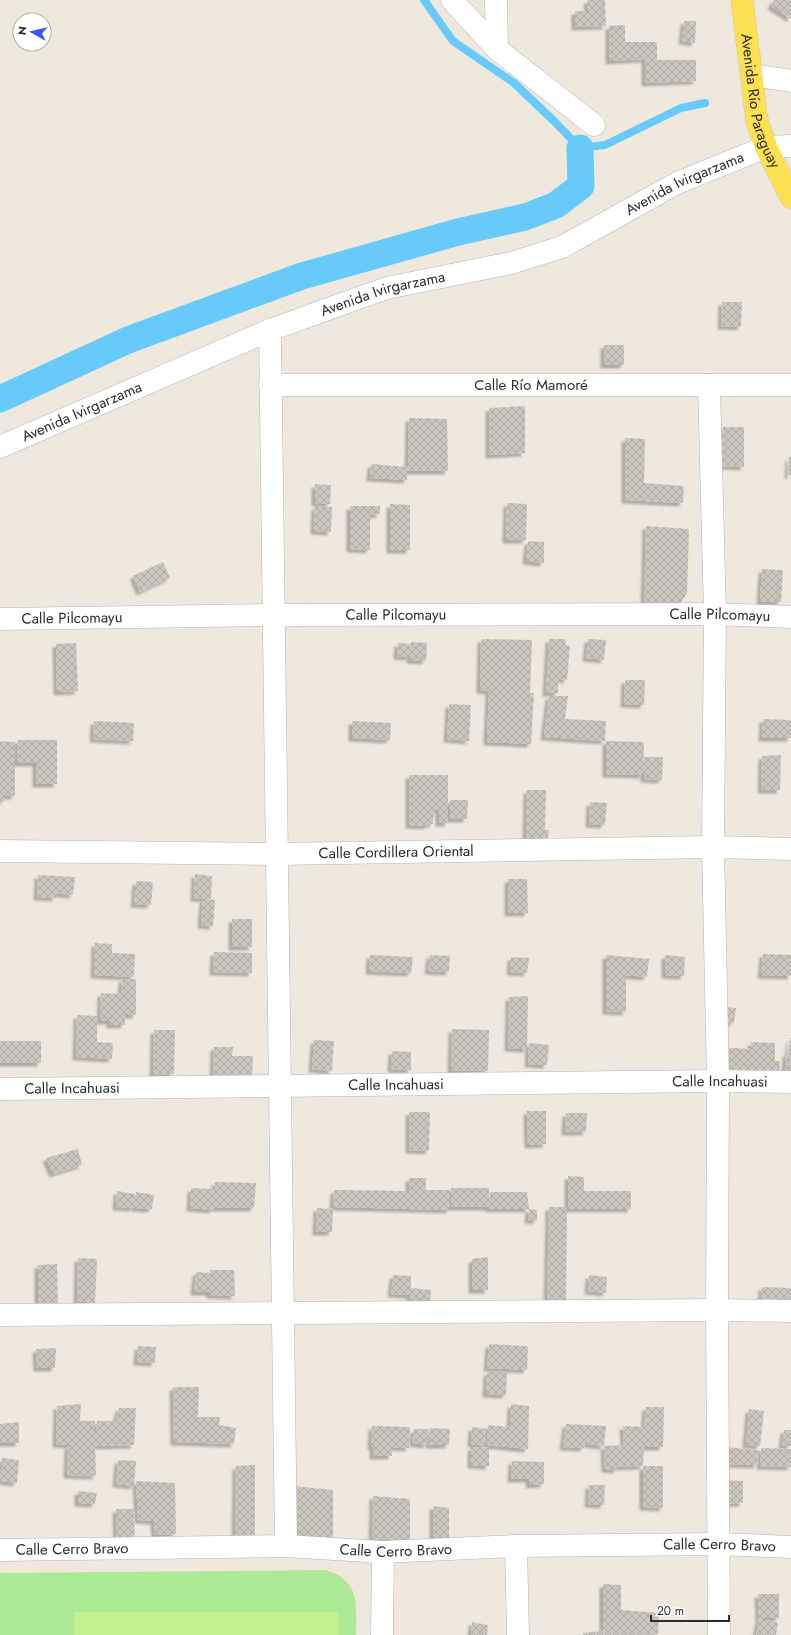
<svg xmlns="http://www.w3.org/2000/svg" width="791" height="1635" font-family="Jost,sans-serif">
<style>
.grass{fill:#adea95}
.pitch{fill:#c2f290}
.lines{fill:none;stroke-linecap:round;stroke-linejoin:round}
.stream{stroke:#67cafa;stroke-width:8}
.canal{stroke:#67cafa;stroke-width:27}
.building{fill:url(#building-cross-hatch);filter:url(#shadow)}
.minor-casing{stroke:#b1b3c1;stroke-width:23}
.major-casing{stroke:#c8c8c8;stroke-width:23}
.minor{stroke:#fff;stroke-width:22}
.major{stroke:#fee053;stroke-width:22}
.labels{text-anchor:middle;dominant-baseline:central;stroke-width:3.5;stroke-linejoin:round;paint-order:stroke}
.street-label{font-size:15px;fill:#2c2c2c;stroke:#fff}
</style>
<defs>
<pattern id="building-cross-hatch" width="8" height="8" patternUnits="userSpaceOnUse"><rect width="8" height="8" fill="#cac5bd"/><path d="M0 0l8 8M0 8l8-8" fill="none" stroke="#aea9a3"/></pattern>
<filter id="shadow"><feDropShadow dx="-3.5" dy="3.5" stdDeviation="1" flood-color="#0004"/></filter>
</defs>
<rect width="100%" height="100%" fill="#efe8dd"/>
<path class="grass" d="M326 1570C361 1582 356 1603 356 1635H0V1573Z"/>
<rect class="pitch" x="74" y="1612" width="264" height="23"/>
<g class="lines">
<polyline class="stream" points="424,0 453,41 514,83 554,121 580,148 605,145 681,108 705,103"/>
<polyline class="canal" points="0,399 128,340 302,276 458,232 525,217 556,205 581,186 580,148"/>
</g>
<g class="building">
<polygon points="587,0 605,0 606,26 575,27 575,11 588,11"/>
<polygon points="774,0 791,0 791,19 771,6"/>
<polygon points="684,21 696,21 695,43 682,41"/>
<polygon points="625,25 625,42 657,42 657,60 696,60 696,81 645,83 645,59 609,61 609,26"/>
<polygon points="722,302 742,302 741,327 721,326"/>
<rect x="604" y="345" width="20" height="20"/>
<polygon points="525,406 525,453 489,455 489,408"/>
<polygon points="409,418 447,419 448,471 408,471 407,480 370,478 371,464 408,467"/>
<polygon points="723,427 744,427 744,467 722,466"/>
<polygon points="625,438 645,439 644,483 684,486 683,503 625,500"/>
<polygon points="789,457 791,457 791,475 788,475"/>
<polygon points="315,484 331,485 330,504 315,503"/>
<polygon points="507,503 527,504 526,540 506,540"/>
<polygon points="390,504 410,505 410,550 390,550"/>
<polygon points="315,506 332,507 331,532 314,531"/>
<polygon points="350,506 380,506 380,514 370,515 370,550 350,549"/>
<polygon points="646,526 689,529 687,593 681,602 668,606 668,603 658,602 657,607 644,606"/>
<polygon points="528,541 544,542 544,563 526,561"/>
<polygon points="163,562 170,578 140,592 133,576"/>
<polygon points="762,569 783,570 781,602 760,602"/>
<polygon points="481,639 532,640 530,693 534,693 531,744 487,742 489,691 480,690"/>
<polygon points="549,639 566,639 565,645 570,646 567,680 558,679 558,693 546,693"/>
<polygon points="588,639 606,640 604,660 586,658"/>
<polygon points="411,642 427,643 426,661 410,660"/>
<polygon points="76,643 78,691 57,692 56,644"/>
<polygon points="398,643 410,644 409,657 397,656"/>
<polygon points="625,680 645,680 644,705 624,704"/>
<polygon points="549,696 568,696 565,719 606,721 605,741 544,737"/>
<polygon points="449,704 471,705 469,741 447,739"/>
<polygon points="763,719 791,720 791,738 762,738"/>
<polygon points="94,721 134,723 133,741 93,739"/>
<polygon points="352,721 391,723 390,740 352,738"/>
<polygon points="18,740 57,740 57,784 36,784 36,763 17,763"/>
<polygon points="0,741 15,742 15,796 4,796 4,802 0,802"/>
<polygon points="606,741 644,742 643,775 606,774"/>
<polygon points="781,755 780,790 761,790 762,756"/>
<polygon points="644,757 663,757 662,780 644,779"/>
<polygon points="409,775 448,775 448,823 439,823 439,810 434,810 433,824 428,824 428,826 409,825"/>
<polygon points="527,790 546,790 545,830 549,830 548,839 526,839"/>
<polygon points="450,800 468,800 467,819 450,819"/>
<polygon points="590,802 607,803 605,825 589,824"/>
<polygon points="195,874 212,876 211,899 194,898"/>
<polygon points="38,875 75,877 73,895 56,893 56,898 37,897"/>
<polygon points="508,879 527,879 528,913 508,913"/>
<polygon points="136,881 153,882 151,905 134,904"/>
<polygon points="203,899 215,900 213,926 201,925"/>
<rect x="232" y="919" width="20" height="28"/>
<polygon points="95,943 112,944 112,953 135,954 134,977 94,975"/>
<polygon points="214,952 252,953 252,973 213,972"/>
<polygon points="763,954 791,955 791,976 761,975"/>
<polygon points="370,955 413,957 411,973 369,971"/>
<polygon points="430,955 450,956 449,972 428,971"/>
<polygon points="606,955 649,959 647,977 626,975 626,1012 606,1011"/>
<polygon points="665,955 685,957 684,976 665,975"/>
<polygon points="511,957 529,958 527,973 510,972"/>
<polygon points="122,979 136,979 136,1015 125,1015 125,1025 110,1025 110,1021 100,1021 101,993 121,994"/>
<polygon points="528,996 527,1049 508,1048 509,997"/>
<polygon points="724,1007 736,1008 734,1023 723,1022"/>
<polygon points="77,1015 97,1016 97,1042 113,1043 112,1059 76,1057"/>
<polygon points="452,1029 489,1030 488,1071 451,1070"/>
<polygon points="154,1030 175,1030 174,1074 153,1075"/>
<polygon points="790,1038 791,1038 791,1071 785,1070 786,1053 788,1054"/>
<polygon points="314,1040 334,1041 332,1071 312,1069"/>
<rect x="0" y="1041" width="41" height="22"/>
<polygon points="751,1042 775,1043 775,1061 780,1061 779,1076 731,1076 719,1047 751,1049"/>
<polygon points="529,1043 549,1045 547,1065 528,1064"/>
<polygon points="214,1047 233,1047 232,1056 253,1056 252,1075 213,1075"/>
<polygon points="392,1051 411,1052 411,1070 391,1069"/>
<polygon points="527,1111 546,1111 546,1144 528,1145"/>
<polygon points="409,1112 430,1112 429,1151 409,1150"/>
<polygon points="566,1113 587,1113 586,1132 565,1132"/>
<polygon points="78,1149 82,1165 53,1174 46,1158"/>
<polygon points="568,1176 584,1177 584,1191 631,1191 631,1209 568,1209"/>
<polygon points="409,1178 426,1178 426,1190 450,1190 450,1210 333,1207 334,1190 409,1191"/>
<polygon points="215,1182 256,1183 254,1208 214,1208 214,1202 213,1210 190,1208 191,1188 215,1189"/>
<polygon points="451,1188 489,1188 489,1205 490,1192 527,1192 529,1209 489,1209 489,1207 451,1207"/>
<polygon points="117,1191 135,1194 134,1208 116,1207"/>
<polygon points="136,1192 154,1195 152,1209 135,1208"/>
<polygon points="549,1207 567,1207 566,1307 547,1306"/>
<polygon points="317,1208 333,1209 332,1232 316,1232"/>
<polygon points="529,1209 537,1210 537,1221 528,1220"/>
<polygon points="488,1257 488,1290 472,1290 472,1259"/>
<polygon points="78,1258 97,1259 95,1303 77,1301"/>
<polygon points="57,1264 58,1306 38,1306 38,1265"/>
<polygon points="210,1270 234,1270 235,1296 210,1295 210,1292 194,1292 196,1272 210,1273"/>
<polygon points="393,1275 411,1276 411,1288 431,1290 430,1307 411,1307 410,1295 391,1294"/>
<polygon points="589,1275 607,1277 606,1293 588,1291"/>
<polygon points="762,1287 791,1288 791,1307 761,1305"/>
<polygon points="489,1344 528,1346 527,1370 487,1368"/>
<polygon points="138,1346 156,1347 155,1363 137,1362"/>
<polygon points="56,1348 55,1368 37,1368 36,1349"/>
<polygon points="487,1372 507,1372 506,1395 486,1394"/>
<polygon points="173,1387 199,1387 198,1417 220,1417 219,1425 236,1428 234,1444 174,1442"/>
<polygon points="81,1404 80,1421 95,1421 95,1443 97,1421 116,1421 119,1408 136,1408 134,1445 95,1446 96,1476 67,1475 68,1446 84,1446 56,1444 57,1406"/>
<polygon points="511,1404 529,1406 528,1449 487,1445 488,1425 510,1427"/>
<polygon points="646,1407 664,1407 663,1447 644,1447 643,1466 617,1467 617,1470 605,1469 604,1446 624,1445 623,1426 644,1427"/>
<polygon points="749,1409 764,1411 760,1446 746,1445"/>
<polygon points="19,1422 19,1443 0,1443 0,1424"/>
<polygon points="566,1424 606,1426 604,1446 586,1444 587,1429 584,1448 563,1447"/>
<polygon points="372,1426 410,1427 409,1448 392,1447 392,1456 373,1456 373,1447 371,1446"/>
<polygon points="472,1427 486,1429 486,1446 471,1444"/>
<polygon points="430,1428 450,1429 449,1445 429,1445"/>
<polygon points="414,1429 429,1429 427,1445 412,1443"/>
<polygon points="784,1430 791,1430 791,1446 782,1446"/>
<polygon points="471,1447 489,1448 489,1466 471,1465"/>
<polygon points="725,1447 758,1450 757,1465 724,1464"/>
<polygon points="761,1448 791,1449 791,1467 760,1466"/>
<polygon points="2,1458 19,1460 17,1483 0,1481"/>
<polygon points="118,1460 136,1461 134,1486 116,1484"/>
<polygon points="512,1461 544,1462 544,1484 529,1485 529,1479 511,1479"/>
<polygon points="255,1465 255,1538 235,1540 236,1466"/>
<polygon points="643,1466 663,1466 663,1508 643,1507"/>
<polygon points="723,1480 743,1481 743,1503 723,1504"/>
<polygon points="136,1481 175,1483 176,1534 155,1535 154,1521 138,1520"/>
<polygon points="589,1485 605,1485 604,1505 588,1504"/>
<polygon points="293,1486 333,1490 333,1539 293,1537"/>
<polygon points="78,1491 97,1493 95,1504 78,1503"/>
<polygon points="373,1496 410,1499 410,1540 372,1539"/>
<polygon points="433,1506 449,1508 449,1545 433,1543"/>
<polygon points="116,1509 134,1509 135,1546 117,1546"/>
<polygon points="603,1584 621,1585 621,1610 659,1613 658,1634 583,1635 583,1633 603,1631"/>
<polygon points="758,1594 779,1594 779,1618 759,1618"/>
<polygon points="759,1618 778,1623 776,1635 756,1635"/>
<polygon points="472,1622 488,1625 487,1635 471,1635"/>
</g>
<g class="lines">
<defs>
<g id="minor">
<polyline points="452,0 497,49 594,125"/>
<polyline points="496,0 497,49"/>
<polyline points="752,75 791,81"/>
<polyline points="270,330 286,1546"/>
<path id="s1" d="M270 385H791"/>
<polyline points="709,385 715,614 713,847 718,1081 717,1310 719,1635"/>
<path id="s2" d="M0 447 270 330 339 305 387 288 511 263 562 247 677 183 766 147 791 146"/>
<path id="s3" d="M0 619 274 615 715 614 791 617"/>
<path id="s4" d="M0 851 277 854 713 847 791 849"/>
<path id="s5" d="M0 1089 718 1081 791 1082"/>
<polyline points="0,1315 717,1310 791,1311"/>
<polyline points="516,1546 518,1635"/>
<path id="s6" d="M0 1550 286 1546 383 1552 516 1546 719 1544 791 1547"/>
<polyline points="382,1635 383,1552"/>
</g>
<g id="major">
<path id="s7" d="M742 0 757 121 766 147 791 197"/>
</g>
</defs>
<use href="#minor" class="minor-casing"/>
<use href="#major" class="major-casing"/>
<use href="#minor" class="minor"/>
<use href="#major" class="major"/>
</g>
<g class="labels">
<g class="street-label">
<text stroke="none"><textPath href="#s7" startOffset="103">Avenida Río Paraguay</textPath></text>
<text stroke="none"><textPath href="#s2" startOffset="737">Avenida Ivirgarzama</textPath></text>
<text stroke="none"><textPath href="#s2" startOffset="413">Avenida Ivirgarzama</textPath></text>
<text stroke="none"><textPath href="#s1" startOffset="261">Calle Río Mamoré</textPath></text>
<text stroke="none"><textPath href="#s2" startOffset="89">Avenida Ivirgarzama</textPath></text>
<text stroke="none"><textPath href="#s3" startOffset="396">Calle Pilcomayu</textPath></text>
<text stroke="none"><textPath href="#s3" startOffset="720">Calle Pilcomayu</textPath></text>
<text stroke="none"><textPath href="#s3" startOffset="72">Calle Pilcomayu</textPath></text>
<text stroke="none"><textPath href="#s4" startOffset="396">Calle Cordillera Oriental</textPath></text>
<text stroke="none"><textPath href="#s5" startOffset="720">Calle Incahuasi</textPath></text>
<text stroke="none"><textPath href="#s5" startOffset="396">Calle Incahuasi</textPath></text>
<text stroke="none"><textPath href="#s5" startOffset="72">Calle Incahuasi</textPath></text>
<text stroke="none"><textPath href="#s6" startOffset="720">Calle Cerro Bravo</textPath></text>
<text stroke="none"><textPath href="#s6" startOffset="396">Calle Cerro Bravo</textPath></text>
<text stroke="none"><textPath href="#s6" startOffset="72">Calle Cerro Bravo</textPath></text>
</g>
</g>
<g transform="translate(32 32) rotate(278)"><circle r="19" fill="#ffffff" stroke="#ababab"/>
<path d="M0-3L7 15L0 10L-7 15Z" fill="#3a52ff"/>
<text y="-6" font-size="11" font-weight="bold" text-anchor="middle" fill="#2c2c2c">N</text>
</g>
<path d="M651 1615v6h78v-6" fill="none" stroke="#2c2c2c" stroke-width="2"/>
<text x="657" y="1615" font-size="12" fill="#2c2c2c" stroke="#ffffff" stroke-width="3" paint-order="stroke">20 m</text>
</svg>
